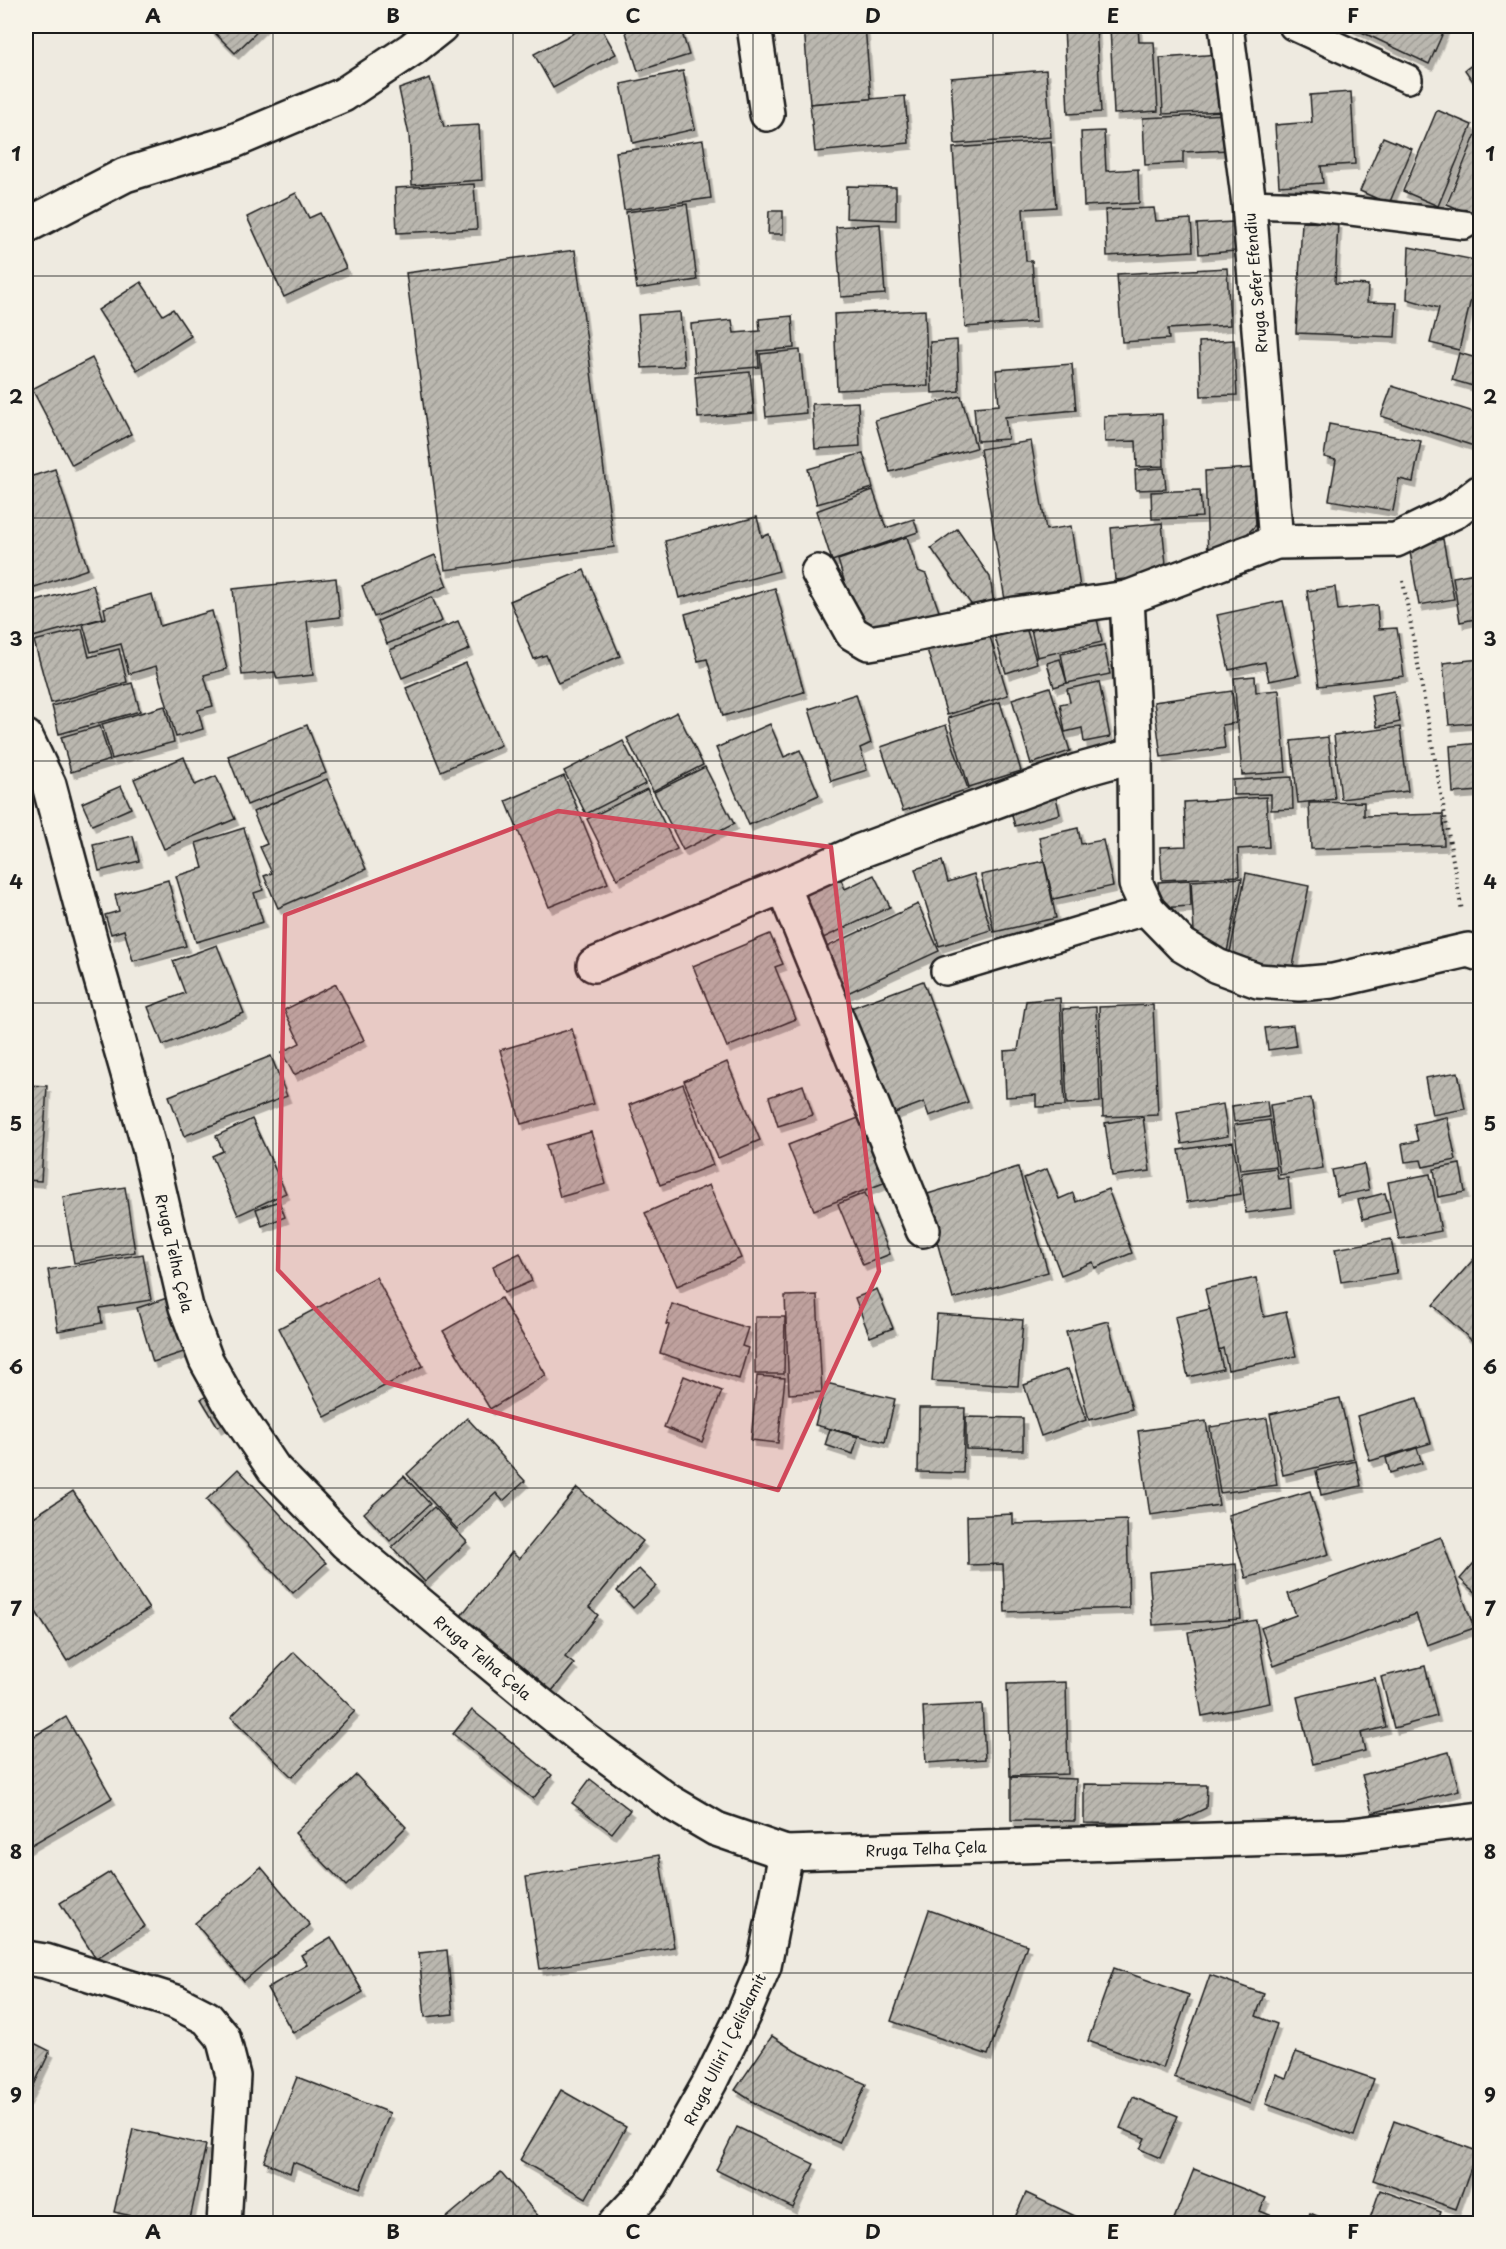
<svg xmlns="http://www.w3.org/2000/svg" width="1506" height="2249" font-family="'Playpen Sans',sans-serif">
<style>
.building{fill:url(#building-hatch);stroke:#1c1c1c;stroke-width:1.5;filter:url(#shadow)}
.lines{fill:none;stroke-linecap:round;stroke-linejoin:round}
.service-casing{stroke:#1c1c1c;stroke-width:32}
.minor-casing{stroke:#1c1c1c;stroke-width:38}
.tertiary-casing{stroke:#1c1c1c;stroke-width:38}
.path{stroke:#1c1c1c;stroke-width:4;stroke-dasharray:1.5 4.5;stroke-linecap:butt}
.service{stroke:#f7f3e8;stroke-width:27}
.minor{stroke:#f7f3e8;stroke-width:33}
.tertiary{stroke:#f7f3e8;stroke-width:33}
.marked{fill:#d1495b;fill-opacity:0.2;stroke:#d1495b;stroke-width:4.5;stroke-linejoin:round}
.grid{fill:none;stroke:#1c1c1c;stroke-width:1.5;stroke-opacity:0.55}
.labels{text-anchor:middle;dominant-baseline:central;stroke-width:6;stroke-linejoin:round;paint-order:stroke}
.street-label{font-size:15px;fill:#1c1c1c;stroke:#f7f3e8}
.neatline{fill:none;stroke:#1c1c1c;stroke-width:2}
.grid-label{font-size:20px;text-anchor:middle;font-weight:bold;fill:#1c1c1c}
</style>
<defs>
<pattern id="building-hatch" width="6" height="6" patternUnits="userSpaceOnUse" patternTransform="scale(1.5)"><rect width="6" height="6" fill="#bab7af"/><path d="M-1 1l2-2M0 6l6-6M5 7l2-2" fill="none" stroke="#9f9d96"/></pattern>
<filter id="shadow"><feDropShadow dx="3.5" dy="6" stdDeviation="0" flood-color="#0004"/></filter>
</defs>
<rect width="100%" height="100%" fill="#eeeae0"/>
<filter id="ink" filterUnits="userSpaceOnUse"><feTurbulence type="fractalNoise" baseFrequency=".0167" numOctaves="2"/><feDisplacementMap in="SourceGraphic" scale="12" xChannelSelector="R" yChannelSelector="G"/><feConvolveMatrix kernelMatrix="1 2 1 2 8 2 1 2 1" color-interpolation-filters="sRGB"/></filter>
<g filter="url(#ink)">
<g class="building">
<polygon points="208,26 263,26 235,53"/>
<polygon points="587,26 600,26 616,54 553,88 534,54"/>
<polygon points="624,26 680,26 689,55 638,71"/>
<polygon points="804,26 865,26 871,99 810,104"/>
<polygon points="1064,26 1096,26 1101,112 1068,114"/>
<polygon points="1110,26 1138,26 1139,42 1154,42 1158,111 1114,114"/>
<polygon points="1349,26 1446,26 1429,64"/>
<polygon points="1221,54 1224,111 1163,114 1160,58"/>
<polygon points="1480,59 1480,89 1479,90 1465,70"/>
<polygon points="1046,70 1051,137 955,144 951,78"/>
<polygon points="683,71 695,129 633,143 621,84"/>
<polygon points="430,78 444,127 479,125 482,180 412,185 409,135 399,89"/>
<polygon points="1351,92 1355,164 1321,166 1323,183 1279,186 1275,125 1312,122 1310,95"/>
<polygon points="905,96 909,143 815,152 810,104"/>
<polygon points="1437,110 1472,125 1438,206 1403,191"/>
<polygon points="1228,114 1230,150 1183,152 1183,163 1145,165 1143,118"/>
<polygon points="1480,124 1480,211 1478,217 1447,204"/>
<polygon points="1104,131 1106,171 1138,169 1139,203 1084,206 1081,132"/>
<polygon points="1383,137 1412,149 1389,204 1360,191"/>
<polygon points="703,140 711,198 624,210 616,152"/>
<polygon points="1051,141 1056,207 1023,209 1026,261 1032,261 1036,322 965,327 953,148"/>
<polygon points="474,184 477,229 397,233 395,188"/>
<polygon points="847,186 896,187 896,220 846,218"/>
<polygon points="296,193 309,218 320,213 346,268 284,297 247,217"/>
<polygon points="687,204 697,280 637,289 626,212"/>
<polygon points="1154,208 1156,221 1191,219 1193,251 1107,256 1105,210"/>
<polygon points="769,211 783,211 783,234 768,234"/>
<polygon points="1233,222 1235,251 1199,254 1197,224"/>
<polygon points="1302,222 1338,223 1335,283 1368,285 1367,302 1397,303 1395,337 1296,333"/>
<polygon points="880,224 885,294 841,297 836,227"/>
<polygon points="1409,247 1480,261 1459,350 1430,343 1439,308 1407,299"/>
<polygon points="575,250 614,547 445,570 406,273"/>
<polygon points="1227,268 1230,325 1168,329 1169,339 1122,342 1117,274"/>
<polygon points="141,282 163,315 173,309 191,336 137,370 98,310"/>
<polygon points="925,310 928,386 837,390 834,314"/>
<polygon points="680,312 684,366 642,368 638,315"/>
<polygon points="792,316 794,348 758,351 759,367 695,372 691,324 732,320 734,333 760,331 759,319"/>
<polygon points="957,340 959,391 932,393 930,342"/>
<polygon points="1234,340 1237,395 1201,396 1199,342"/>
<polygon points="800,350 806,413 766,417 760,354"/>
<polygon points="1459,353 1480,359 1480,388 1452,380"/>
<polygon points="92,358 131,434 72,465 32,389"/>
<polygon points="1072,364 1076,410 1005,417 1008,439 977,441 974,407 999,405 996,370"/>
<polygon points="750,372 754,413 698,418 695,377"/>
<polygon points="1392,386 1480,414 1480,436 1477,447 1381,416"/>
<polygon points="961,396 976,448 890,472 875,420"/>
<polygon points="858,402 860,446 815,449 812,404"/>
<polygon points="1162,414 1164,466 1137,467 1136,441 1105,442 1104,416"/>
<polygon points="1329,424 1421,441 1413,482 1399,479 1393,511 1329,500 1336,460 1324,457"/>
<polygon points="1031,441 1046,530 1071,526 1080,588 1005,600 980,449"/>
<polygon points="863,453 873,488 817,504 808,469"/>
<polygon points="1164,468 1166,489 1136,490 1135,470"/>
<polygon points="1253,468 1256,525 1235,546 1208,556 1205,471"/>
<polygon points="55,469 88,569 26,590 26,478"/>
<polygon points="873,490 886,528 914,519 918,532 832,561 816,511"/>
<polygon points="1200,490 1202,517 1152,519 1151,492"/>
<polygon points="757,517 762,537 769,534 779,571 679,598 665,541"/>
<polygon points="1162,523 1167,575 1115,580 1111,528"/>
<polygon points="957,529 990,577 994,605 973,607 931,548"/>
<polygon points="907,537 918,571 926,574 940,614 859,631 838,560"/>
<polygon points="1443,539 1454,599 1419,605 1409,546"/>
<polygon points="435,555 447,586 374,617 362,586"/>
<polygon points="584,570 620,656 558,683 546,655 534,659 510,601"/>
<polygon points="1480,572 1480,618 1460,622 1453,577"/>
<polygon points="336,578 340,617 307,621 313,675 277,679 275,672 242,675 233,589"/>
<polygon points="93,585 103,618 33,637 26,604"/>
<polygon points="1335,587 1338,610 1377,605 1379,629 1397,628 1404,676 1319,686 1307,591"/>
<polygon points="775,588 804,692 723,716 707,659 698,661 685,614"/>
<polygon points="152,594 160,626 212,611 227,669 204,675 213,706 198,710 203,729 176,737 156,666 129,674 121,644 91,652 83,624 106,618 104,608"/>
<polygon points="432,597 442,621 387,644 378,621"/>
<polygon points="1283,601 1299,675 1269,681 1265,662 1229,670 1217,615"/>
<polygon points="1096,614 1102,642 1037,657 1031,629"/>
<polygon points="1023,618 1037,663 1006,673 992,628"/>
<polygon points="458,621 470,649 402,678 390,650"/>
<polygon points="987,627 1008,695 947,715 926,646"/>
<polygon points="82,629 89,657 119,649 127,682 51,703 34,641"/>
<polygon points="1104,645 1110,674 1067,683 1061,654"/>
<polygon points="1060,659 1067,683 1054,687 1047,663"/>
<polygon points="1480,659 1480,722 1449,725 1443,663"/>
<polygon points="466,663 501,745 441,771 406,688"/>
<polygon points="1255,676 1256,692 1279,690 1286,772 1242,775 1234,678"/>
<polygon points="1099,682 1110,737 1084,742 1082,728 1065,732 1060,704 1070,702 1067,689"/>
<polygon points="132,683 140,711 59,734 52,706"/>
<polygon points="1050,687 1070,751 1031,764 1012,699"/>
<polygon points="1232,691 1236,723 1222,725 1225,748 1161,757 1154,702"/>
<polygon points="1394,691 1400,722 1377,727 1371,695"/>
<polygon points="856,694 871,743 860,748 867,770 831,781 809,709"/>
<polygon points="1000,702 1021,771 969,787 948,718"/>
<polygon points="165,706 174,742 112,759 102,724"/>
<polygon points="677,712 703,765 653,791 627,738"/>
<polygon points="770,724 784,757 800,750 819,795 749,825 716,748"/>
<polygon points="307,725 326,773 247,805 228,756"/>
<polygon points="946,725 968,789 903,811 881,747"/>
<polygon points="100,726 110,760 71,772 61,737"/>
<polygon points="1400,727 1408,791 1341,799 1334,735"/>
<polygon points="1328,737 1335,799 1298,803 1291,741"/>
<polygon points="623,741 645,784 586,814 564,771"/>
<polygon points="1480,743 1480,791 1453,793 1450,746"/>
<polygon points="184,757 195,785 216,776 235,819 164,849 134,779"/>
<polygon points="705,767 734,824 683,850 654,792"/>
<polygon points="564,776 608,883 549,907 506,801"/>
<polygon points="1292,777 1293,809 1271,810 1271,794 1233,795 1233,780"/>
<polygon points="327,779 366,869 278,908 264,876 272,873 260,847 267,844 253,812"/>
<polygon points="121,786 131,808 92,825 82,803"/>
<polygon points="647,789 677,849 617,879 587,819"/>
<polygon points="1056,797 1060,814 1015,826 1010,809"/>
<polygon points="1266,797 1269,847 1238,849 1239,876 1162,880 1160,847 1186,846 1184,802"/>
<polygon points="1364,802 1364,816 1443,814 1444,845 1311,849 1309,803"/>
<polygon points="244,828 263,890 254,893 263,922 196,942 176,876 203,868 196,843"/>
<polygon points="1078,828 1081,844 1103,840 1113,886 1053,899 1039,837"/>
<polygon points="133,836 139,861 99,871 93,845"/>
<polygon points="942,861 948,882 974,874 991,930 939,946 915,869"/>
<polygon points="1044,861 1056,918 994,932 981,875"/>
<polygon points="1246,873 1309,886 1292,971 1227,967"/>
<polygon points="874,875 890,907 821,939 800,896 840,877 845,889"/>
<polygon points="1242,878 1226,957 1195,948 1191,881"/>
<polygon points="168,880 186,946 133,961 124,930 111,934 105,915 119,911 115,895"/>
<polygon points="1190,880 1191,906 1159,908 1158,882"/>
<polygon points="918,904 939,951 841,996 820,950"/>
<polygon points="770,934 783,964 775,967 796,1019 727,1047 693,966"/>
<polygon points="217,945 244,1013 163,1045 148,1007 185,993 173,961"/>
<polygon points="923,981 968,1102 929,1116 924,1102 887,1116 848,1009"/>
<polygon points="336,984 364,1040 294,1075 282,1052 300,1043 284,1010"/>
<polygon points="1060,998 1065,1106 1036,1107 1036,1095 1006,1097 1004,1051 1018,1050 1026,1001"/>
<polygon points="1153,1005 1158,1115 1103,1117 1099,1007"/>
<polygon points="1096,1007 1100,1102 1067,1104 1063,1009"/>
<polygon points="1293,1025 1296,1046 1268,1050 1265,1028"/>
<polygon points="572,1029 594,1104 521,1124 500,1050"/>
<polygon points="271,1056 287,1096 184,1136 169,1096"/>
<polygon points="727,1062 760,1140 718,1158 684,1081"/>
<polygon points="1458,1072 1465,1109 1432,1115 1425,1078"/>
<polygon points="683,1084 713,1165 660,1185 629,1105"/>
<polygon points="26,1085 47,1086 41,1181 26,1180"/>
<polygon points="803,1085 813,1115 778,1126 769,1097"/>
<polygon points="1311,1098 1323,1168 1280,1175 1270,1105"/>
<polygon points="1267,1101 1269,1117 1234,1122 1232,1106"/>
<polygon points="1223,1104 1228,1136 1182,1144 1177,1112"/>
<polygon points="861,1117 886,1182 814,1210 788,1145"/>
<polygon points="1143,1117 1150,1171 1112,1176 1105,1123"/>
<polygon points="1447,1117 1456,1160 1423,1167 1421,1160 1405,1162 1402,1144 1418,1141 1414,1124"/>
<polygon points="252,1119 286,1193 238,1215 212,1156 223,1151 216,1136"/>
<polygon points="1270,1120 1276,1166 1240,1170 1234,1125"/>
<polygon points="591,1132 606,1184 560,1197 546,1145"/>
<polygon points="1233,1142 1241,1194 1187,1202 1179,1150"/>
<polygon points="1364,1164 1369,1190 1337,1196 1332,1170"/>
<polygon points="1460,1164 1465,1192 1438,1197 1434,1169"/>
<polygon points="1018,1167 1048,1272 953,1299 924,1195"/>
<polygon points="1276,1168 1278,1179 1288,1178 1291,1207 1246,1213 1241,1173"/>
<polygon points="1047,1169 1059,1199 1073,1193 1076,1202 1108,1189 1132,1253 1095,1268 1093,1262 1061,1275 1024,1178"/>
<polygon points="1430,1174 1441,1231 1399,1239 1388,1182"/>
<polygon points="709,1185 741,1258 677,1286 645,1213"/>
<polygon points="125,1187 135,1252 74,1263 63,1197"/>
<polygon points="865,1193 890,1254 863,1265 838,1204"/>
<polygon points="1385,1193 1390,1212 1363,1219 1358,1200"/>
<polygon points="279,1201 285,1217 262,1226 256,1209"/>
<polygon points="1391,1239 1397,1273 1341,1282 1335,1249"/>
<polygon points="1480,1252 1480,1348 1433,1305"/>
<polygon points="520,1253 532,1281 504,1293 493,1266"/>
<polygon points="143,1254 151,1300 100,1308 102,1323 58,1331 48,1270"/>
<polygon points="376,1277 423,1366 325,1417 279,1328"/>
<polygon points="1256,1278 1264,1317 1286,1312 1296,1356 1228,1370 1223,1348 1219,1350 1205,1289"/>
<polygon points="877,1289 893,1328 870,1337 855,1298"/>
<polygon points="176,1295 193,1349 153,1362 137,1308"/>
<polygon points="817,1295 822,1392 789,1394 785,1296"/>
<polygon points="501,1298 546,1375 490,1409 443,1331"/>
<polygon points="672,1304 748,1328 742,1346 748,1348 739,1379 660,1353 669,1325 666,1324"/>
<polygon points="1210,1309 1223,1369 1188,1377 1175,1317"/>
<polygon points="937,1314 1023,1320 1018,1386 932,1381"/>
<polygon points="755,1317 785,1317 784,1374 755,1374"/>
<polygon points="1108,1321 1132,1409 1089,1420 1066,1332"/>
<polygon points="1068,1369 1086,1420 1041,1436 1024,1385"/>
<polygon points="684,1376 722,1391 702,1442 664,1427"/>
<polygon points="757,1376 785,1378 778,1443 751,1440"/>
<polygon points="826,1383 895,1399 885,1442 815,1425"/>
<polygon points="219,1390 234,1416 218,1427 201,1399"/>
<polygon points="1340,1398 1354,1459 1283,1475 1270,1414"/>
<polygon points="1417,1398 1431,1443 1370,1461 1357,1416"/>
<polygon points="919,1408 965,1408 963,1473 918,1472"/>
<polygon points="966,1417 1023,1418 1023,1450 966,1449"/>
<polygon points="467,1418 525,1481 503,1501 496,1493 457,1529 407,1474"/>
<polygon points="1267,1418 1277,1485 1220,1493 1210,1427"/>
<polygon points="1206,1421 1219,1505 1150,1515 1138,1431"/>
<polygon points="830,1429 858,1437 853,1454 825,1445"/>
<polygon points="1417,1448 1422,1463 1390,1473 1386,1458"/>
<polygon points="1356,1461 1361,1486 1321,1495 1316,1471"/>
<polygon points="238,1469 326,1563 293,1593 206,1500"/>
<polygon points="404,1476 430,1504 390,1541 364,1513"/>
<polygon points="577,1488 643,1541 589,1607 598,1615 565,1657 574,1664 552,1691 460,1617 512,1552 519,1559"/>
<polygon points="73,1491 149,1609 67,1661 26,1596 26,1522"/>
<polygon points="1310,1491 1329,1554 1246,1578 1228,1515"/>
<polygon points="434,1507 467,1542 425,1582 392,1547"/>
<polygon points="1013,1514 1013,1524 1127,1520 1129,1608 1005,1612 1003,1564 968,1565 967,1516"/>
<polygon points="1441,1537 1474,1628 1427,1645 1416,1614 1274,1666 1261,1628 1296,1615 1288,1594"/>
<polygon points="1480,1556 1480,1597 1460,1579"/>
<polygon points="1236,1564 1241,1619 1153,1625 1149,1572"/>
<polygon points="639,1569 656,1586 633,1608 617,1591"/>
<polygon points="1256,1620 1270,1703 1202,1716 1188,1632"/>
<polygon points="294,1652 355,1711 292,1777 231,1717"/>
<polygon points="1425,1666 1437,1716 1394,1728 1381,1677"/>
<polygon points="1375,1678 1386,1727 1361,1733 1365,1751 1313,1764 1297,1697"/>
<polygon points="1066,1682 1068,1774 1010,1776 1007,1684"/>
<polygon points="982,1704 985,1759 926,1763 923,1707"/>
<polygon points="472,1710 552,1775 533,1799 453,1734"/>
<polygon points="66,1717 112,1798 26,1848 26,1741"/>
<polygon points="1449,1752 1459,1790 1372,1813 1362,1775"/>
<polygon points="356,1775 406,1827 346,1886 295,1833"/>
<polygon points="1011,1777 1076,1779 1075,1821 1011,1820"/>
<polygon points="590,1779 630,1810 612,1833 572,1803"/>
<polygon points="1084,1784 1207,1785 1206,1808 1174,1824 1084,1823"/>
<polygon points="659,1855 674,1947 540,1969 526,1877"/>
<polygon points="261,1867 310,1925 244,1981 195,1923"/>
<polygon points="110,1872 145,1926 96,1959 60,1903"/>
<polygon points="929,1910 1027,1945 988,2055 891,2021"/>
<polygon points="331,1937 363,1992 293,2033 267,1988 307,1965 301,1955"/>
<polygon points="447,1950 453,2014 425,2017 419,1953"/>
<polygon points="1114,1968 1189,1995 1163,2068 1088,2041"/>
<polygon points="1210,1975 1264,1994 1256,2016 1277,2024 1250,2104 1174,2077"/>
<polygon points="772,2036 795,2051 866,2084 839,2143 761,2107 735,2090"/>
<polygon points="26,2039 50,2051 26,2102"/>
<polygon points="1296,2052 1374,2079 1354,2136 1266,2104 1276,2074 1286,2078"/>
<polygon points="297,2077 390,2113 360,2188 293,2162 290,2173 264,2162"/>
<polygon points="561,2090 626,2127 586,2198 520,2160"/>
<polygon points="1133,2097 1178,2116 1160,2158 1140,2149 1145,2138 1120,2128"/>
<polygon points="1394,2121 1477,2151 1456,2209 1373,2180"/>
<polygon points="737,2127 814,2164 793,2208 716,2170"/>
<polygon points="133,2129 206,2145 189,2224 167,2224 114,2212"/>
<polygon points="1194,2169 1266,2198 1260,2211 1292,2224 1172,2224"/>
<polygon points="501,2172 545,2224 439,2224"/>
<polygon points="1380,2190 1441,2212 1437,2224 1368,2224"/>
<polygon points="1026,2193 1092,2224 1012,2224"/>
<polygon points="1310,2213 1334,2223 1334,2224 1305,2224"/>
</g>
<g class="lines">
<defs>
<g id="service">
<polyline points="1293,26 1408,79"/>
<polyline points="1249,204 1311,206 1464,225"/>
<polyline points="945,971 1148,910"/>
</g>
<g id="minor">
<polyline points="754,26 767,114"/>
<polyline points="1226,26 1249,204 1276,542"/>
<polyline points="26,226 125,175 229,143 343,95 412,49 441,26"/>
<polyline points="818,572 852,633 869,643 894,639 1015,614 1127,598 1276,542 1396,540 1454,512 1480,492"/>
<polyline points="1127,598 1135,755 1136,884 1148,910 1182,945 1217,966 1258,981 1299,984 1333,981 1468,950 1480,954"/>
<polyline points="783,886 923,1230"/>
<polyline points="594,965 783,886 860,851 1077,771 1135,755"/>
<polyline points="26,1958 45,1961 176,2002 207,2018 223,2037 233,2076 224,2224"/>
<polyline points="615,2224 651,2186 710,2082 744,2013 764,1966 786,1853"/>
</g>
<polyline id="tertiary" points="26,737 49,785 97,965 149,1147 186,1307 206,1360 231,1405 274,1469 346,1543 541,1705 585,1740 670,1802 716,1829 786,1853 1344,1836 1480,1819"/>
</defs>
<use href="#service" class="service-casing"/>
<use href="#minor" class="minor-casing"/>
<use href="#tertiary" class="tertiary-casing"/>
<polyline class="path" points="1403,581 1462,911"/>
<use href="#service" class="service"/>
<use href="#minor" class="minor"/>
<use href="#tertiary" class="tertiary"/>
</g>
</g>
<path class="marked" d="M558 811 831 847 879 1271 778 1490 385 1382 278 1270 285 915Z"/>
<path class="grid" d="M273 26V2224M513 26V2224M753 26V2224M993 26V2224M1233 26V2224M26 276H1480M26 518H1480M26 761H1480M26 1003H1480M26 1246H1480M26 1488H1480M26 1731H1480M26 1973H1480"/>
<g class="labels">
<g class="street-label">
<text transform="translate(1255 283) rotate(-95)">Rruga Sefer Efendiu</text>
<text transform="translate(175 1253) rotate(77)">Rruga Telha Çela</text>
<text transform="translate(483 1657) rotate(40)">Rruga Telha Çela</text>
<text transform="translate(926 1848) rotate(-2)">Rruga Telha Çela</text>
<text transform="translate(724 2049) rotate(-64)">Rruga Ulliri I Çelislamit</text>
</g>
</g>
<rect width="1506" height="2249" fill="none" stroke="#f7f3e8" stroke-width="66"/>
<rect x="33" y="33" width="1440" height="2183" class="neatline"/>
<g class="grid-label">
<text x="153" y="23">A</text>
<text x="393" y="23">B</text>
<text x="633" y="23">C</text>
<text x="873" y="23">D</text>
<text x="1113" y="23">E</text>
<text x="1353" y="23">F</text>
<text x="16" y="161">1</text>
<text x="1490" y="161">1</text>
<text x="16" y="404">2</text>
<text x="1490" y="404">2</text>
<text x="16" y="646">3</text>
<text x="1490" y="646">3</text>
<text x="16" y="889">4</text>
<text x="1490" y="889">4</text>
<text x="16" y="1131">5</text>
<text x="1490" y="1131">5</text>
<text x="16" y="1374">6</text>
<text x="1490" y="1374">6</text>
<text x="16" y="1616">7</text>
<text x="1490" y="1616">7</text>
<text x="16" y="1859">8</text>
<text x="1490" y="1859">8</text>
<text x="16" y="2102">9</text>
<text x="1490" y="2102">9</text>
<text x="153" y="2239">A</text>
<text x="393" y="2239">B</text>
<text x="633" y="2239">C</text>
<text x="873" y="2239">D</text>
<text x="1113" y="2239">E</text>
<text x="1353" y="2239">F</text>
</g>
</svg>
